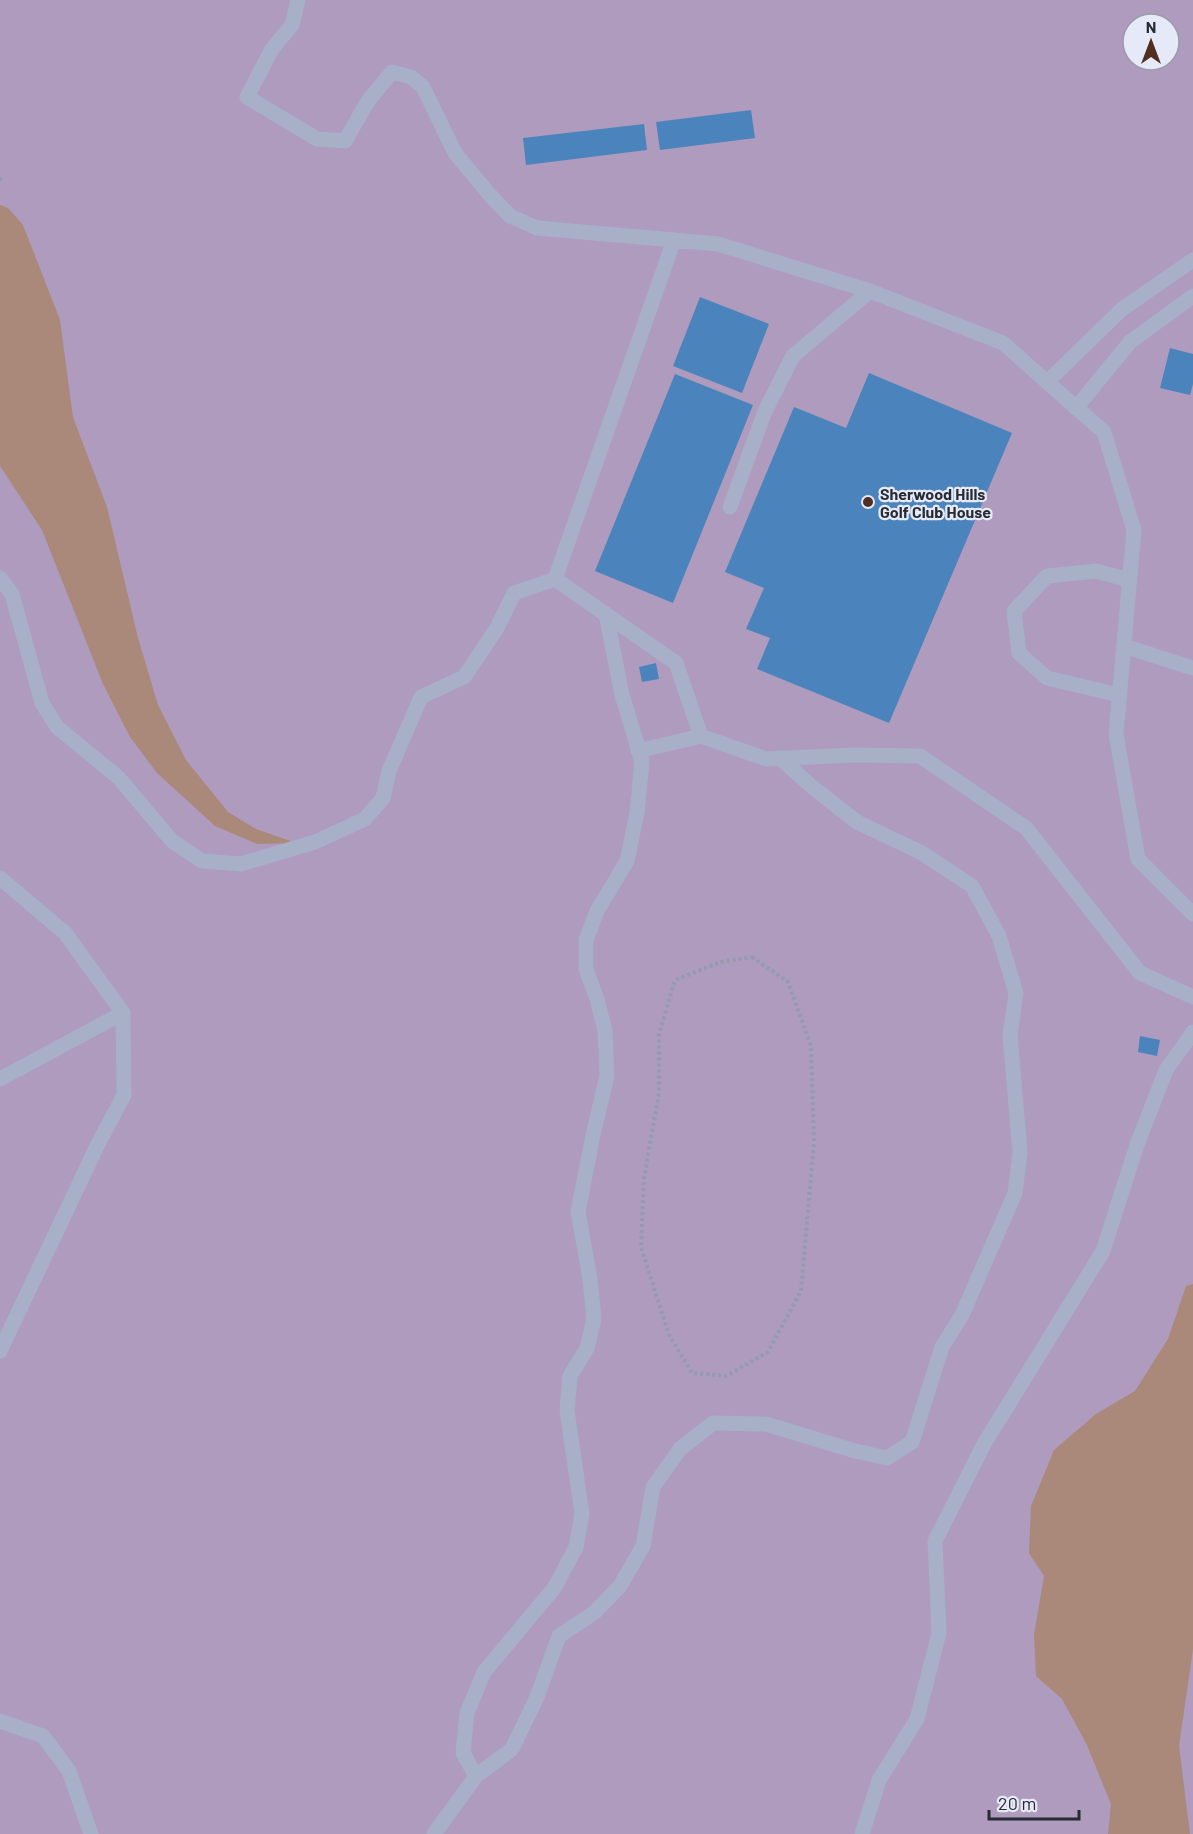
<svg xmlns="http://www.w3.org/2000/svg" width="1193" height="1834" font-family="Barlow,sans-serif">
<style>
.green{fill:#af9bbd;fill-rule:evenodd}
.water{fill:#aa897b}
.building{fill:#4b84bc}
.lines{fill:none;stroke-linecap:round;stroke-linejoin:round}
.path{stroke:#919cb1;stroke-width:4;stroke-dasharray:3 3;stroke-linecap:butt}
.service{stroke:#a7b0c6;stroke-width:15}
.minor{stroke:#a7b0c6;stroke-width:15}
.poi-dot{fill:#512f20;stroke:#e6e9f7;stroke-width:2}
.labels{text-anchor:middle;dominant-baseline:central;stroke-width:4.5;stroke-linejoin:round;paint-order:stroke}
.poi-label{font-size:16px;font-weight:bold;fill:#272c33;stroke:#e6e9f7;text-anchor:start}
</style>
<rect width="100%" height="100%" fill="#dadfef"/>
<path class="green" d="M0 0H1193V1834H0ZM1133 24H1169V60H1133Z"/>
<g class="water">
<polygon points="0,205 8,208 23,225 60,320 73,417 107,507 138,638 158,705 186,760 228,812 256,829 296,843 257,844 215,826 157,773 130,737 103,684 42,530 0,466"/>
<polygon points="1193,1284 1193,1649 1179,1746 1190,1834 1108,1834 1111,1804 1086,1743 1062,1699 1036,1676 1034,1635 1044,1576 1029,1553 1031,1506 1054,1450 1096,1414 1135,1391 1168,1339 1186,1286"/>
</g>
<g class="building">
<polygon points="751,110 755,138 660,150 656,122"/>
<polygon points="644,124 647,150 526,165 523,138"/>
<polygon points="700,297 769,324 742,393 673,366"/>
<polygon points="1170,348 1193,354 1193,384 1190,395 1160,388"/>
<polygon points="869,373 1012,433 889,723 757,669 770,638 746,629 764,588 725,572 794,407 846,428"/>
<polygon points="675,374 753,405 673,603 595,571"/>
<polygon points="656,663 659,679 642,682 639,667"/>
<polygon points="1140,1036 1160,1040 1157,1056 1138,1052"/>
</g>
<g class="lines">
<g class="path">
<polyline points="0,179 2,179"/>
<polygon points="752,957 788,982 811,1046 814,1142 801,1291 768,1352 726,1376 692,1373 669,1335 641,1247 644,1178 659,1093 659,1034 675,980 721,962"/>
</g>
<g class="service">
<polyline points="298,0 292,25 272,49 247,97 317,139 345,141 368,101 392,72 411,77 423,87 455,153 490,195 510,216 537,228 674,240"/>
<polyline points="1047,382 1003,343 870,291 718,244 674,240 555,579 676,663 701,736 766,759 854,755 920,756 1026,828 1140,973 1193,997"/>
<polyline points="730,507 765,411 793,356 870,291"/>
<polyline points="0,578 12,594 42,703 57,727 119,778 172,841 202,861 241,864 315,842 365,819 383,798 389,771 421,697 464,677 497,628 514,593 555,579"/>
<polyline points="1119,695 1047,678 1019,653 1014,611 1047,576 1096,571 1129,580"/>
<polyline points="638,751 701,736"/>
<polyline points="0,1721 43,1736 69,1771 91,1834"/>
<polyline points="476,1776 463,1753 467,1713 484,1672 555,1587 576,1547 582,1514 567,1410 570,1376 587,1348 594,1319 590,1279 578,1212 593,1135 607,1076 605,1031 597,999 586,969 586,940 597,911 627,861 637,813 642,761 622,695 606,614"/>
<polyline points="434,1834 476,1776 512,1749 537,1697 559,1636 595,1612 620,1586 643,1546 653,1487 680,1449 713,1423 766,1424 855,1451 887,1458 912,1442 942,1347 962,1315 1015,1193 1020,1152 1010,1035 1016,993 999,936 972,886 922,853 857,822 811,786 780,758"/>
<polyline points="862,1834 879,1780 917,1719 939,1633 935,1541 984,1444 1103,1251 1137,1145 1166,1070 1193,1032"/>
</g>
<g class="minor">
<polyline points="1193,260 1122,309 1047,382 1104,432 1134,530 1116,734 1138,859 1193,914"/>
<polyline points="1076,408 1130,342 1193,296"/>
<polyline points="1124,646 1193,668"/>
<polyline points="0,878 65,933 123,1013 124,1095 98,1144 0,1351"/>
<polyline points="0,1079 123,1013"/>
</g>
</g>
<circle class="poi-dot" cx="868" cy="502" r="6"/>
<g class="labels">
<g class="poi-label">
<text x="880" y="493">Sherwood Hills<tspan x="880" dy="18">Golf Club House</tspan></text>
</g>
</g>
<g transform="translate(1151 42)"><circle r="28" fill="#e6e9f7" stroke="#9a9da9" stroke-width="1.5"/>
<path d="M0-4.5L10 22L0 15L-10 22Z" fill="#512f20"/>
<text y="-9" font-size="16" font-weight="bold" text-anchor="middle" fill="#272c33">N</text>
</g>
<path d="M989 1810v9h90v-9" fill="none" stroke="#272c33" stroke-width="3"/>
<text x="998" y="1810" font-size="18" fill="#272c33" stroke="#e6e9f7" stroke-width="4.5" paint-order="stroke">20 m</text>
</svg>
